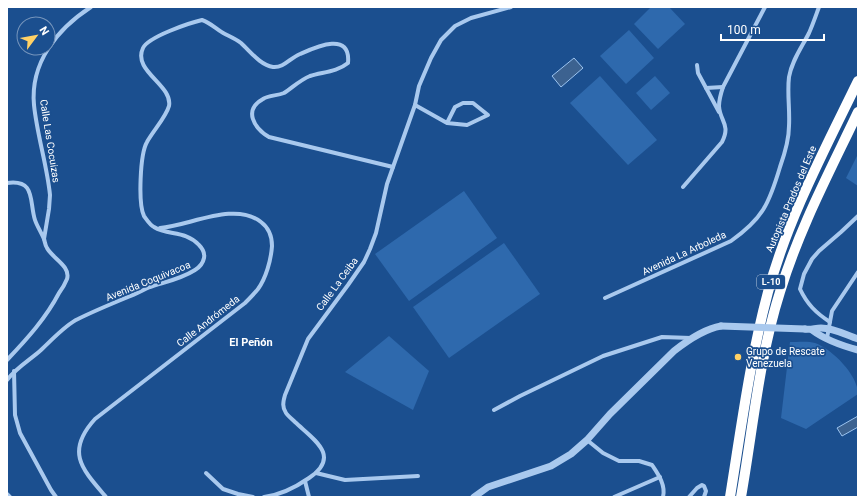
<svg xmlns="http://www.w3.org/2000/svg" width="865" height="504" font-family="Roboto,sans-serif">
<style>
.green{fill:#2e69ad}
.water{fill:#3c6290;stroke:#9cc4f0}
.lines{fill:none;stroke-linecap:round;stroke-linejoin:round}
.minor{stroke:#a9c9ee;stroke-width:4}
.tertiary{stroke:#a9c9ee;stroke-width:7}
.motorway{stroke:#fff;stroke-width:10}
.tertiary-bridge{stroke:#a9c9ee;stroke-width:7}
.poi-dot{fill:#ffd166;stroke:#1b4f8f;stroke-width:1.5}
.labels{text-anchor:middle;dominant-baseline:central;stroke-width:3.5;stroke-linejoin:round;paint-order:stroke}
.shield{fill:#1b4f8f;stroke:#bbcadd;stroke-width:1}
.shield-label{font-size:9px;font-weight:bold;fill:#fff}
.street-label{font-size:10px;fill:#fff;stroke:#1b4f8f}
.poi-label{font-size:10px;fill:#fff;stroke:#1b4f8f;text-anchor:start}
.neighbourhood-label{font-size:11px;font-weight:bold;fill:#fff;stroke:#1b4f8f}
</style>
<rect width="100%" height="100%" fill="#1b4f8f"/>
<g class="green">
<polygon points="651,7 669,7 685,24 658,49 634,24"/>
<polygon points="629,30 654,58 626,84 600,56"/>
<polygon points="600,76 657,140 628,165 570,103"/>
<polygon points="655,76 670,93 651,110 636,93"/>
<polygon points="858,154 858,186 846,178"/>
<polygon points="464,191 497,238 409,301 375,254"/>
<polygon points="504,243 540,294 449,358 413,307"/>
<polygon points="389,336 429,371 413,410 345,372"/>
<path d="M790 342C798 342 809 341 815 343 832 349 858 375 858 394L806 429 781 418Z"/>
</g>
<g class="water">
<polygon points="574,58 583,68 561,87 552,76"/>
<polygon points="858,416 858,427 842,436 837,428"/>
</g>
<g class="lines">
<g class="minor">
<polyline points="697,65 698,73 719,112"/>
<polyline points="706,88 723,87"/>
<polyline points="415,105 447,123 467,125 488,115 473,103 463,103 455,107 447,123"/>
<path d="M7 183C36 179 29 201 35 220 37 226 41 232 44 239 45 242 45 245 47 248 52 258 71 266 67 279 65 284 62 289 59 293 46 318 27 339 7 360"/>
<path d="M683 187 722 142C731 124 720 122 719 106 719 99 721 93 723 87L765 7"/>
<path d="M44 239 49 209 50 195C47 165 37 135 34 105 30 63 57 29 91 7"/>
<path d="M605 298 731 241C763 218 769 204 780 167 785 153 789 140 789 126 790 109 787 93 789 77 792 60 802 47 809 33 813 24 816 15 819 7"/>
<path d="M830 322C816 313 807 304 800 289L804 274 812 259 819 251 841 232 858 216"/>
<polyline points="827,338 832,311 858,272"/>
<polyline points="14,371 15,415 20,433 51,490 56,497"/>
<path d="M7 380C17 367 30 360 41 350 52 340 65 325 78 319 94 311 111 304 128 297 136 294 143 290 150 287 165 282 181 279 195 270 200 267 203 263 204 258 205 253 202 248 199 245 185 230 168 236 154 227 150 225 147 220 144 216 138 204 140 154 147 142 153 131 166 117 169 106 173 85 132 71 143 48 148 37 189 23 202 20 211 23 217 30 225 34 231 37 236 39 241 43 250 51 260 65 273 67 284 68 290 58 300 54 316 47 351 31 348 63 337 72 322 72 310 76 300 80 292 88 284 93 277 96 269 95 263 99 243 110 254 128 269 137L393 167"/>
<polyline points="494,410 520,396 603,356 662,337 691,338"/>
<path d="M587 440 603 453 619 461H639L652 465C658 474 666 485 663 497"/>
<polyline points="206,473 223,489 238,494 253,497"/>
<polyline points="316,473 345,480 418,476"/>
<polyline points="305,481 309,497"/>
<polyline points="7,494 10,497"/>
<path d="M106 497C82 469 65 452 95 419L245 303C249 299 254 294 258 289 266 278 271 260 272 246 272 236 269 228 261 222 235 201 189 226 160 228"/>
<path d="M264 497C281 495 296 487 309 478 342 456 313 439 295 422 292 419 288 416 286 413 282 407 283 402 285 395L308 339 348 285 364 262 370 249 376 233 387 184 415 105 419 86 431 58 441 40 455 26 471 18 511 7"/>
<polyline points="614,497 660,477"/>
<polyline points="689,497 697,488 702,485 704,486 706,491 704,497"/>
</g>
<g class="tertiary">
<path d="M805 329C811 330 815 328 821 328 834 328 846 335 858 339"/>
<path d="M812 330C824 339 843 346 858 350"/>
<path d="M474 497 488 487 551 466 571 454 587 440 610 414 674 351C688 340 704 329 721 326"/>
</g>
<g class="motorway">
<path d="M730 497C741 429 750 359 768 292 788 218 825 149 858 81"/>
<path d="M741 497C753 429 759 358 780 292 799 229 830 171 858 112"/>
</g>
<polyline class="tertiary-bridge" points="721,326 805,329"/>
</g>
<circle class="poi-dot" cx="738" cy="357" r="4"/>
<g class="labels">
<rect class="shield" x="757" y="275" width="28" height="14" rx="3"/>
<g class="shield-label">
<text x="771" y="282">L-10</text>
</g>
<g class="street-label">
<text transform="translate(50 141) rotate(81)">Calle Las Cocuizas</text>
<text transform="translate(791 199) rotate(-67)">Autopista Prados del Este</text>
<text transform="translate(684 253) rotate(-25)">Avenida La Arboleda</text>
<text transform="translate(148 281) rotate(-22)">Avenida Coquivacoa</text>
<text transform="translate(337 284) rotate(-54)">Calle La Ceiba</text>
<text transform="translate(208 321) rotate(-38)">Calle Andrómeda</text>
</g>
<g class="poi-label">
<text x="746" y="351">Grupo de Rescate<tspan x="746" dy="12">Venezuela</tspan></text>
</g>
<g class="neighbourhood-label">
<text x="251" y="342">El Peñón</text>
</g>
</g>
<rect width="865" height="504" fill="none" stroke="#ffffff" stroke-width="16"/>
<g transform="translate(36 36) rotate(58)"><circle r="19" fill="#1b4f8f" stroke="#7695bc"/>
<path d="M0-3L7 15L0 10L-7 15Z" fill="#ffd166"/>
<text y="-6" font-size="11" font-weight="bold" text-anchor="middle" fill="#ffffff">N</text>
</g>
<path d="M721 34v6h103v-6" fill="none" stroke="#ffffff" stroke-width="2"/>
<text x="727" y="34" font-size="12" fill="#ffffff" stroke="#1b4f8f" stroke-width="3" paint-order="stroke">100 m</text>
</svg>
